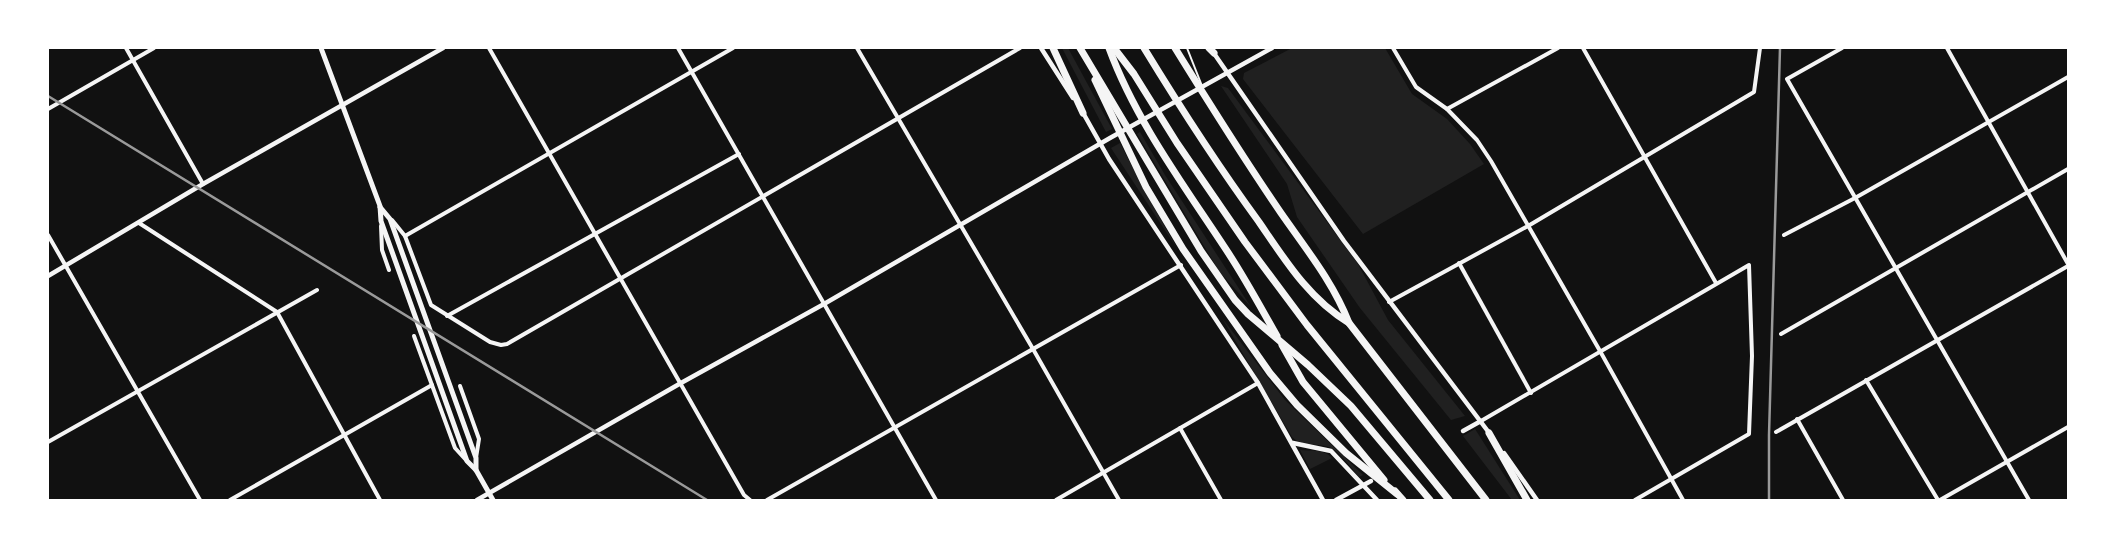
<svg xmlns="http://www.w3.org/2000/svg" width="2116" height="548" font-family="Overpass,sans-serif">
<style>
.green{fill:#202020}
.lines{fill:none;stroke-linecap:round;stroke-linejoin:round}
.service{stroke:#f5f5f5;stroke-width:2}
.minor{stroke:#f5f5f5;stroke-width:4}
.tertiary{stroke:#f5f5f5;stroke-width:4.5}
.secondary{stroke:#f5f5f5;stroke-width:5}
.motorway{stroke:#f5f5f5;stroke-width:7}
.rail{stroke:#9a9a9a;stroke-width:2.5}
</style>
<rect width="100%" height="100%" fill="#111"/>
<g class="green">
<polygon points="1062,48 1068,48 1112,129 1106,132"/>
<polygon points="1292,48 1385,48 1412,94 1447,119 1470,144 1484,164 1363,234 1243,79 1244,73"/>
<polygon points="1221,86 1228,88 1358,264 1388,320 1465,416 1451,420 1360,308 1297,217 1287,184"/>
<polygon points="1140,132 1165,175 1251,307 1219,271 1137,134"/>
<polygon points="1120,143 1143,188 1178,250 1111,148"/>
<path d="M1222 318 1285 400 1363 475 1359 477C1351 468 1342 454 1331 448 1318 442 1303 448 1292 437Z"/>
<polygon points="1475,429 1520,500 1512,500 1463,436"/>
<path d="M1300 450C1312 451 1324 449 1332 458L1310 469Z"/>
</g>
<g class="lines">
<polyline class="service" points="1187,48 1202,86"/>
<g class="minor">
<polyline points="126,48 203,184"/>
<polyline points="489,48 744,495 750,500"/>
<polyline points="678,48 936,500"/>
<polyline points="857,48 1033,349 1119,500"/>
<polyline points="1393,48 1416,87 1447,109 1477,140 1491,161 1600,351 1683,500"/>
<polyline points="1583,48 1716,283"/>
<polyline points="1842,48 1787,79 2029,500"/>
<polyline points="1947,48 2068,264"/>
<polyline points="48,109 154,48"/>
<polyline points="1447,109 1558,48"/>
<polyline points="392,220 405,236 431,305 490,342 501,345 507,344 1020,48"/>
<polyline points="139,223 277,312 380,500"/>
<polyline points="381,226 382,250 389,270"/>
<polyline points="48,235 200,500"/>
<polyline points="1784,235 1855,198 2068,77"/>
<polyline points="405,236 733,48"/>
<polyline points="1459,263 1531,393"/>
<polyline points="1389,302 1528,226 1754,92 1760,48"/>
<polyline points="447,316 739,154"/>
<polyline points="1781,334 2068,169"/>
<polyline points="414,336 455,448 466,460"/>
<polyline points="1866,380 1938,500"/>
<polyline points="460,386 479,439 476,458"/>
<polyline points="1797,419 1843,500"/>
<polyline points="1481,421 1749,265 1752,356 1749,434 1635,500"/>
<polyline points="1180,428 1221,500"/>
<polyline points="1776,432 2068,266"/>
<polyline points="48,442 317,290"/>
<polyline points="230,500 432,385"/>
<polyline points="767,500 1181,265"/>
<polyline points="1056,500 1258,383"/>
<polyline points="1940,500 2068,427"/>
</g>
<g class="tertiary">
<polyline points="1041,48 1073,98"/>
<polyline points="1213,52 1344,241 1490,434"/>
<polyline points="1082,111 1109,159 1258,383 1323,500"/>
<polyline points="48,276 203,184 443,48"/>
<polyline points="1463,431 1481,421"/>
<polyline points="1293,443 1331,451 1377,500"/>
<polyline points="1504,453 1537,500"/>
<polyline points="477,500 681,383 824,304 1110,138 1272,48"/>
<polyline points="1336,500 1371,481"/>
</g>
<g class="secondary">
<polyline points="321,48 380,206 381,221 467,461 476,470 493,500"/>
<polyline points="380,207 390,219 476,458 476,470"/>
</g>
<g class="motorway">
<polyline points="1053,48 1083,113"/>
<polyline points="1080,48 1201,251 1235,300 1248,314 1308,365 1351,406 1430,500"/>
<path d="M1109 48C1136 122 1186 188 1229 254 1246 280 1261 308 1277 336"/>
<polyline points="1114,48 1134,74 1177,143 1245,242 1307,325 1449,500"/>
<path d="M1144 48C1180 107 1218 166 1259 222 1285 260 1309 299 1349 323L1486 500"/>
<path d="M1175 48C1209 103 1244 159 1281 213 1306 249 1333 282 1349 323"/>
<polyline points="1209,48 1214,53"/>
<polyline points="1095,80 1146,187 1183,249 1270,373 1297,405 1346,453 1397,494"/>
<polyline points="1282,345 1303,382 1384,480"/>
<polyline points="1489,433 1527,500"/>
<polyline points="1395,491 1403,500"/>
</g>
<g class="rail">
<polyline points="48,96 707,500"/>
<polyline points="1769,500 1769,435 1780,48"/>
</g>
</g>
<rect width="2116" height="548" fill="none" stroke="#ffffff" stroke-width="98"/>
</svg>
